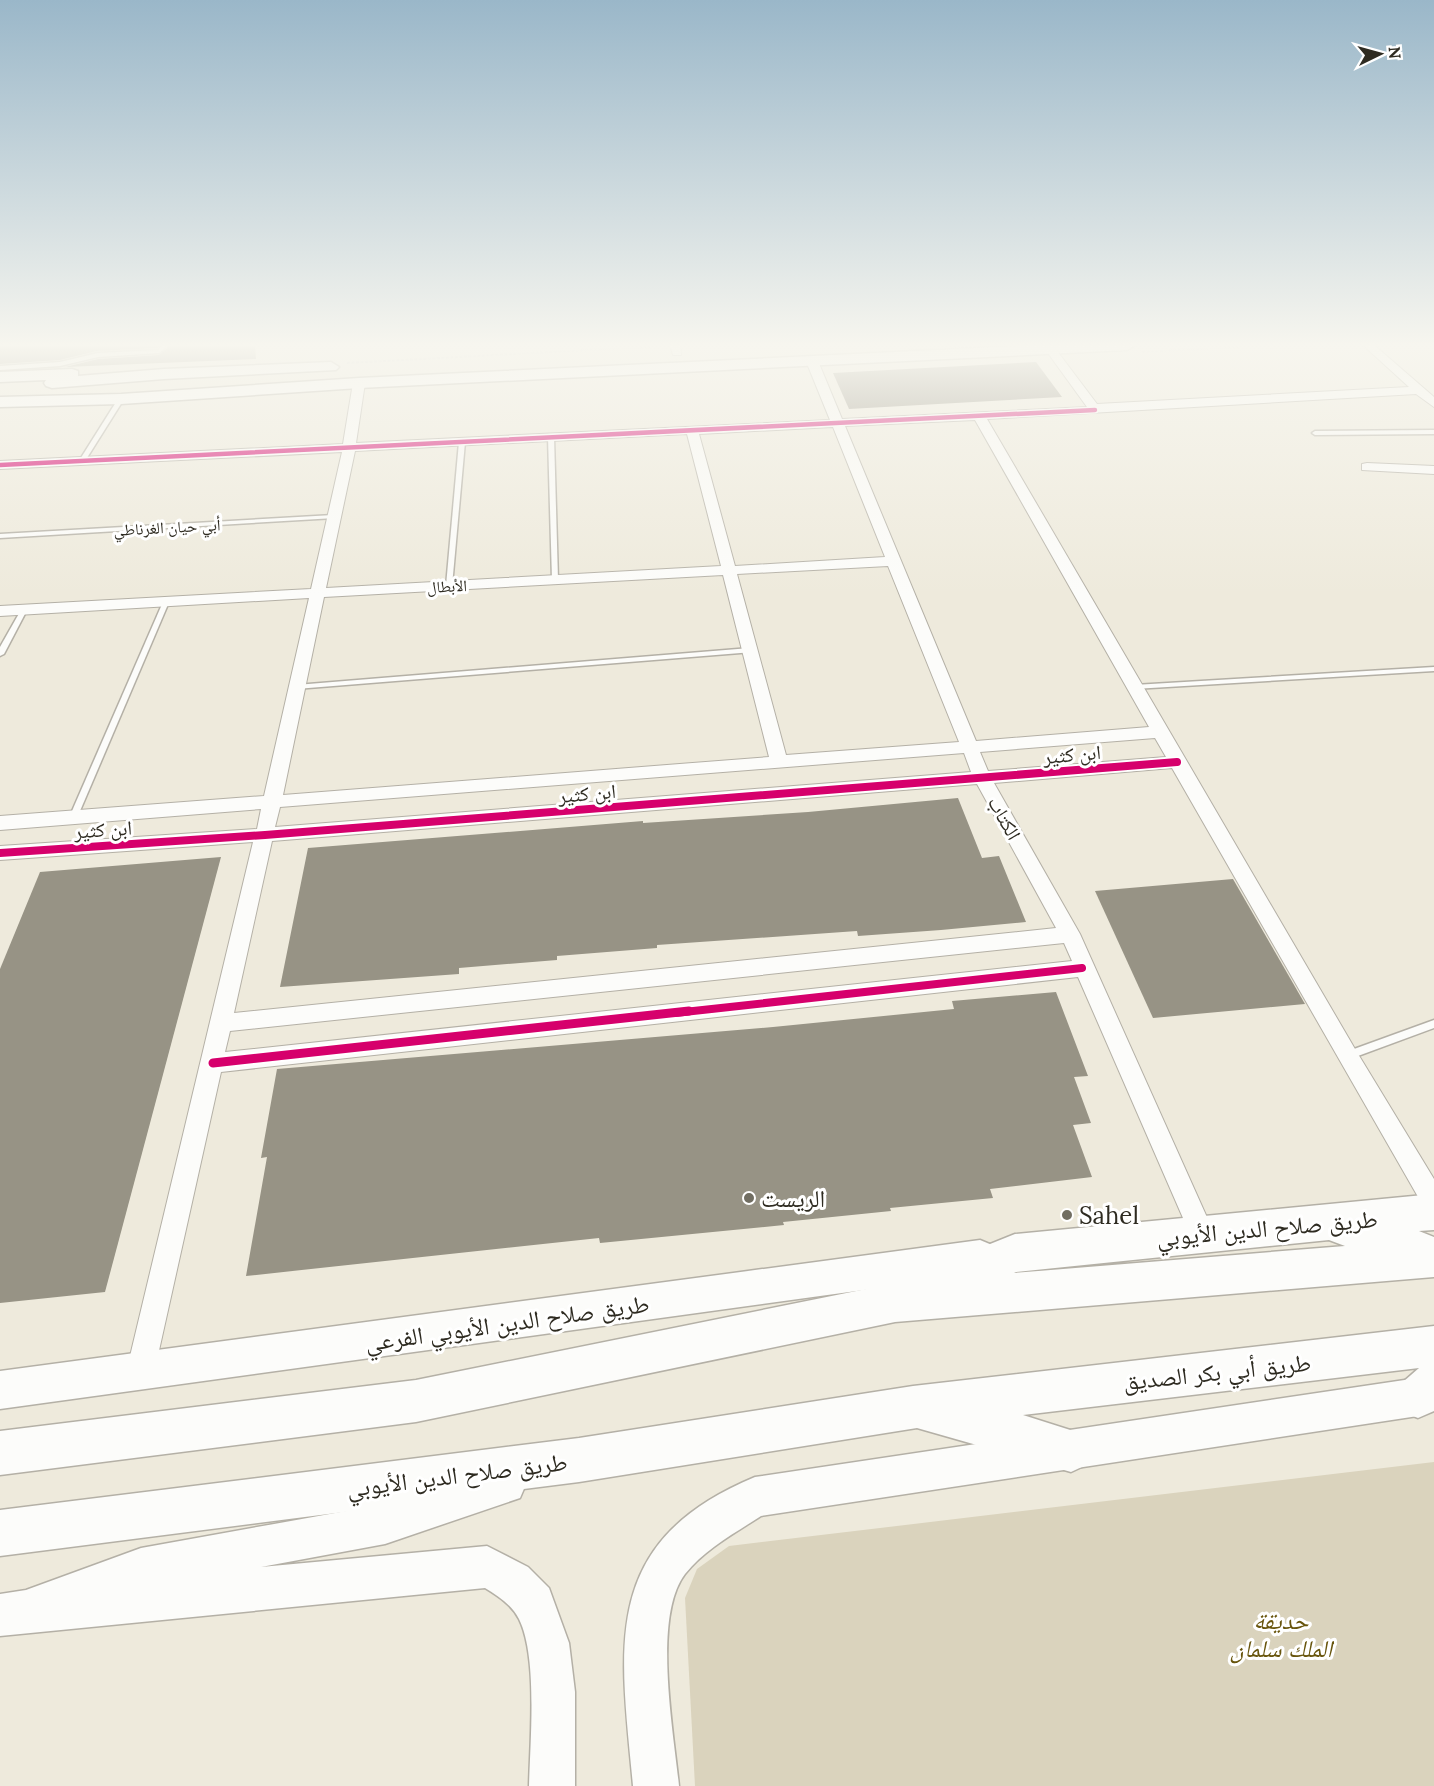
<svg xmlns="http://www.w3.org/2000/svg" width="1434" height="1786" font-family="Lora,'Noto Naskh Arabic',serif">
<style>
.green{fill:#dad3bd}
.building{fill:#979385}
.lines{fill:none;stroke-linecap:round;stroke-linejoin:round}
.service-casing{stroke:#b4b0a6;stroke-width:3}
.minor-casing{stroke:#b4b0a6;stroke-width:2}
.secondary-casing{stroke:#b4b0a6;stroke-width:3}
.primary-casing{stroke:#b4b0a6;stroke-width:3}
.path{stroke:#d3d1cd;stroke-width:2;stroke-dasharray:3 1.5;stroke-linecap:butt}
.service{fill:#fcfcfa;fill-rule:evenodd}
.minor{fill:#fcfcfa;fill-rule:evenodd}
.secondary{fill:#fcfcfa;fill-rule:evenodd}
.primary{fill:#fcfcfa;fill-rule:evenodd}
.cycleway-far2-casing{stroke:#fff;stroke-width:7}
.cycleway-far1-casing{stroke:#fff;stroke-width:11}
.cycleway-casing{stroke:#fff;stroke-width:13}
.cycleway-far2{stroke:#d6006c;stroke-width:4.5}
.cycleway-far1{stroke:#d6006c;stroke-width:8}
.cycleway{stroke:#d6006c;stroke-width:9}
.poi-dot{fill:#716e62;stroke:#fff;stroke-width:2}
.labels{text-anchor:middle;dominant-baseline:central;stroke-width:6;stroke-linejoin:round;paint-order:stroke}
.far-street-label{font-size:16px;fill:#2e2b21;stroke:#fff}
.street-label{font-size:20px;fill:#2e2b21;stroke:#fff}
.near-poi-label{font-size:24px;fill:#2e2b21;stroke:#fff;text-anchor:start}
.near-street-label{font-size:24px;fill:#2e2b21;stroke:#fff}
.near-park-label{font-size:24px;font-style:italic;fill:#68550d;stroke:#fff}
</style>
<rect width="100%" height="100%" fill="#eeeadc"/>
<polygon class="green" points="1434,1462 1434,1786 695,1786 685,1598 697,1569 729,1546"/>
<g class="building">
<polygon points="0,345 160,345 157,348 97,351 60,360 0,364"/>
<polygon points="171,345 255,345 256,359 65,367 98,359 159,355"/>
<polygon points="1036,362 1062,397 849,409 833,373"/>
<polygon points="958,798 982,858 999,856 1026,922 941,930 858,936 857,931 657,945 657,948 557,956 557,960 459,968 459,974 280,987 308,848 643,821 643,823 808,812"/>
<polygon points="221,857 105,1292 0,1303 0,969 40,872"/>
<polygon points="1233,879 1305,1004 1153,1018 1095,891"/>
<polygon points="1056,992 1088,1076 1074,1077 1091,1123 1073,1125 1092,1177 990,1189 993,1198 890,1208 891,1211 783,1222 784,1225 600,1243 599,1238 246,1276 267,1157 261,1158 277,1069 773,1027 954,1009 952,1001"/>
</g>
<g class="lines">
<defs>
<g id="service">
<polygon points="163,345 169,345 159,353 98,357 60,366 0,370 0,366 60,362 98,353 158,350"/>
<polygon points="121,397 124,399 85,461 80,462 79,461 118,399"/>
<polygon points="1434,430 1434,434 1315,435 1312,433 1315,431"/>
<polygon points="551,435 554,437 558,580 555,582 552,580 548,437"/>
<polygon points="462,440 465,442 452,586 449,588 446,586 459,442"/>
<polygon points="333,515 335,516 335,518 0,538 0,534"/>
<polygon points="166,600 169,602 77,818 76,820 70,820 69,818 163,602"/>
<polygon points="24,608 27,610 4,654 0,656 0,647 21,610"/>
<polygon points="750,648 754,650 753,652 296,689 292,687 296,685"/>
<polygon points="1434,667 1434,671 1134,689 1130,687 1134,685"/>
<polygon points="1434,1020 1434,1028 1347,1060 1343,1059 1342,1056 1343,1053"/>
</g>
<g id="minor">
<polygon points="670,345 680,345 681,355 673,355"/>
<path d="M1363 345H1374L1434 397V407L1416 394 987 419 1355 1049 1434 1179V1212L1425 1209 1172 768 994 783 1080 934 1214 1233 1211 1241 1202 1245 1193 1241 1078 977 221 1072 154 1373 150 1383 140 1387 130 1383 126 1373 253 842 0 860V846L257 829 261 809 0 830V816L264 796 309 598 0 616V606L311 589 342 452 0 469V461L343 444 353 383 359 380 365 383 356 443 830 420 806 361 812 358 818 361 842 419 1087 407 1045 349 1050 346 1054 347 1097 404 1409 387ZM975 420 1149 727 976 741 845 426ZM833 427 885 557 735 566 699 434ZM687 434 721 566 326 588 355 451ZM888 566 959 742 786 755 737 574ZM723 575 769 757 283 795 324 597ZM1155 738 1166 757 988 771 980 752ZM964 753 971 772 275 827 280 807ZM977 784 1056 928 234 1013 272 841ZM1064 943 1072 961 225 1052 230 1031Z"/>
<polygon points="1367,463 1434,466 1434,474 1362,470 1362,464"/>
</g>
<g id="secondary">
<polygon points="1041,345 1135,345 1127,350 359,388 121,404 0,407 0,397 121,394 359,378"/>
<polygon points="331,362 339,367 336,370 164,379 52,388 46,386 44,383 46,380 0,382 0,372 72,369 78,371 78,376 164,369"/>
<polygon points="980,1240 992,1245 997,1257 992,1269 980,1274 0,1409 0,1371"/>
<path d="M1418 1378 1431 1384 1434 1390 1431 1410 1418 1416 761 1516C735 1533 705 1549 685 1574 652 1617 674 1734 679 1786H633C620 1645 599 1542 755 1477Z"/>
<path d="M506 1464 520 1470 526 1484 520 1498 385 1544 261 1567 487 1546 528 1567 549 1588 569 1643 575 1692V1786H529C530 1742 538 1657 519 1619 512 1605 498 1596 485 1588L0 1636V1594L26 1590 141 1548 385 1504Z"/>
</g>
<g id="primary">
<path d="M1434 1194V1230L1419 1231 1434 1237V1277L895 1322 416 1422 0 1475V1431L416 1380 906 1281 908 1277 1015 1234ZM1329 1240 1345 1246 1014 1273 1016 1272Z"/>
<polygon points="1434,1326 1434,1411 1418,1418 1403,1412 1397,1397 1403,1382 1419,1368 1023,1415 1086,1435 1093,1450 1086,1465 1071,1472 917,1428 579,1482 0,1556 0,1510 579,1438 913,1386"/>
</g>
</defs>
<use href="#service" class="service-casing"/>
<use href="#minor" class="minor-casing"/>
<use href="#secondary" class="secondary-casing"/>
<use href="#primary" class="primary-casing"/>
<g class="path">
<polyline points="690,345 700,345"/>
<polyline points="1142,352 1271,345"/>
<polyline points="347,363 663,346"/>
</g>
<use href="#service" class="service"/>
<use href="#minor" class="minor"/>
<use href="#secondary" class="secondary"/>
<use href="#primary" class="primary"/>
<defs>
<polyline id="cycleway-far2" points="0,465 1095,410"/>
<g id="cycleway-far1">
<polyline points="0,853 265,835 1177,762"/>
<polyline points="675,1013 1082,968"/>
</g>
<polyline id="cycleway" points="213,1063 689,1011"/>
</defs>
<use href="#cycleway-far2" class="cycleway-far2-casing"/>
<use href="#cycleway-far1" class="cycleway-far1-casing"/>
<use href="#cycleway" class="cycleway-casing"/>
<use href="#cycleway-far2" class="cycleway-far2"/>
<use href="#cycleway-far1" class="cycleway-far1"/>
<use href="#cycleway" class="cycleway"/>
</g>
<linearGradient id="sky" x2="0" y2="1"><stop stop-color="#9ab7c9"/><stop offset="0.58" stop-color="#f7f6ef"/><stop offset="1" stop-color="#f7f6ef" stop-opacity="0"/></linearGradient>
<rect width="1434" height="595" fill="url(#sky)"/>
<g class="poi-dot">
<circle cx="749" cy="1198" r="6"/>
<circle cx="1067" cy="1215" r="6"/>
</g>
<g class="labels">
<g class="far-street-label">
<text transform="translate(167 527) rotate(-3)">أبي حيان الغرناطي</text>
<text transform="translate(447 586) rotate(-3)">الأبطال</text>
</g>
<g class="street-label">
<text transform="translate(1072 754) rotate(-5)">ابن كثير</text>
<text transform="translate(587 793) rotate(-5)">ابن كثير</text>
<text transform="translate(1005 818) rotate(61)">الكتاب</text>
<text transform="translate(103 829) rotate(-4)">ابن كثير</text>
</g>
<g class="near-poi-label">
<text x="761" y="1198">الريست</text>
<text x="1079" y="1215">Sahel</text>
</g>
<g class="near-street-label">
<text transform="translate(1267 1228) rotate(-5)">طريق صلاح الدين الأيوبي</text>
<text transform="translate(507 1323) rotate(-8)">طريق صلاح الدين الأيوبي الفرعي</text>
<text transform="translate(1217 1372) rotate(-6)">طريق أبي بكر الصديق</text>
<text transform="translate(457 1475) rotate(-7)">طريق صلاح الدين الأيوبي</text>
</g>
<g class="near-park-label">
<text x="1281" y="1620">حديقة<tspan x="1281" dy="28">الملك سلمان</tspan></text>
</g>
</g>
<g transform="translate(1380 54) rotate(85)" stroke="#ffffff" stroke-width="4.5" paint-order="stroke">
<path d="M0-4.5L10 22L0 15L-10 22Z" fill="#2e2b21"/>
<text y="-9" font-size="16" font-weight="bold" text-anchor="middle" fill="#2e2b21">N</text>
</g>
</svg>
